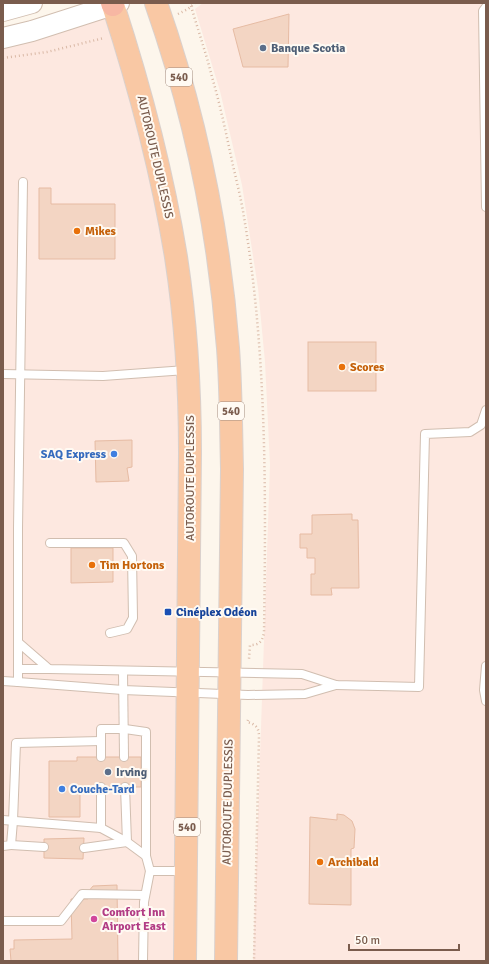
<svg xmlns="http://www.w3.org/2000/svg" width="489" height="964" font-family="Signika,sans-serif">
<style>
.commercial{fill:#fde8e0}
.building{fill:#f3d5c3;stroke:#e6bba3}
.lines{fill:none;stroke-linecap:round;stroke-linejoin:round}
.service-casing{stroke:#d1beb0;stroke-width:10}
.tertiary-casing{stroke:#d1beb0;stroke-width:22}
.trunk-casing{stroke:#dad1cd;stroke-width:24}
.motorway-casing{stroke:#dad1cd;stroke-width:24}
.path{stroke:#d9b8a5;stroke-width:2.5;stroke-dasharray:1 3;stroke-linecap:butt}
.service{stroke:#fff;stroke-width:8}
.tertiary{stroke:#fff;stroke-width:20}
.trunk{stroke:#f9c8a4;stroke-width:22}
.motorway{stroke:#f7b7a3;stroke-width:22}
.service-dot{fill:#5c6f8a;stroke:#fffaf3;stroke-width:1.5}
.food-dot{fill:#e8710a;stroke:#fffaf3;stroke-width:1.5}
.shop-dot{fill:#3f7fe0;stroke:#fffaf3;stroke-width:1.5}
.transit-dot{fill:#1a4fb4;stroke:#fffaf3;stroke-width:1.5}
.hotel-dot{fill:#d1479c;stroke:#fffaf3;stroke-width:1.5}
.labels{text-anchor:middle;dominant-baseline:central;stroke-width:4;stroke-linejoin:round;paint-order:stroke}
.shield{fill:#fffaf3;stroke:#a28b7f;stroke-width:1}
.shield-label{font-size:11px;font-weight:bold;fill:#7a5c4d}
.service-label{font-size:12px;font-weight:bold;fill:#4e5e75;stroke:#fffaf3;text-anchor:start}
.street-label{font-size:12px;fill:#7a5c4d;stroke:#fffaf3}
.food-label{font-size:12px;font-weight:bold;fill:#c56008;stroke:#fffaf3;text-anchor:start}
.shop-label{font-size:12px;font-weight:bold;fill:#366cbe;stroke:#fffaf3;text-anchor:end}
.transit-label{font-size:12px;font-weight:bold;fill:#164399;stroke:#fffaf3;text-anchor:start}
.hotel-label{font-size:12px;font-weight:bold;fill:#b23c85;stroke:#fffaf3;text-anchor:start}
</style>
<rect width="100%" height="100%" fill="#fdf6ec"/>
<g class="commercial">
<polygon points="203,3 486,3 486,961 253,961 270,465 265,362 258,288 242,185 220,91 195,9"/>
<polygon points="113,5 181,299 185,961 3,961 3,38"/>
</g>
<g class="building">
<polygon points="289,14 288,67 243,67 233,29"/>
<polygon points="39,188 51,188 51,204 115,204 115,259 39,259"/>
<rect x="308" y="342" width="68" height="49"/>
<polygon points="132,440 132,467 127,468 129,481 96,482 95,441"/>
<polygon points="352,514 352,520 358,520 359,588 331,588 332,595 311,595 311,574 315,574 315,558 307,558 307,548 300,548 300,534 312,534 312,515"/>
<polygon points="71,548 113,548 113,582 71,583"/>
<polygon points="77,757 141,757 141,787 80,787 80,817 49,817 49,761 77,761"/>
<polygon points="337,814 344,815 352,821 355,829 354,848 351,849 351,905 309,904 310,817 337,820"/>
<polygon points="84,838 83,859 44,858 44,839"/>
<polygon points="117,885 118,961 11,961 10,949 14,949 14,940 72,939 71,899 88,899 88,892 93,886"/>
</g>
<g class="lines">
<defs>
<g id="service">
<polyline points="486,7 483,11 486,207"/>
<polyline points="3,374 103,376 186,370"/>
<polyline points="50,543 124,543 132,556 133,618 127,629 110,633"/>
<polyline points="19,643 49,669 302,674 336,685 419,687 425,434 470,432 481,425 486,410"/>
<polyline points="486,666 484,690 486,701"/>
<polyline points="18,669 49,669"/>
<polyline points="123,671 124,757"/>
<polyline points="3,681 18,682 123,690 248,695 305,694 336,685"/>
<polyline points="18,682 18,529 23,182"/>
<polyline points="101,757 101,729 125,729 146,732 146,856"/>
<polyline points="125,787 127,842 146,856 150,871"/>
<polyline points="3,820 101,828 127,842"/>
<polyline points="101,828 101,787"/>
<polyline points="11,845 44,847"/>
<polyline points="3,846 11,845 13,821 16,743 101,741"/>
<polyline points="84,848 127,842"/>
<polyline points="3,921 61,921 82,894 145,895"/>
<polyline points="143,961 144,902 150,871 185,871"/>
</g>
<g id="tertiary">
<polyline points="3,11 32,3"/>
<polyline points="3,38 32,31 119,3"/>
</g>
<g id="trunk">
<path d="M156 3C195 114 219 231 228 348 231 388 231 429 232 469L226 961"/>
<path d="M113 5C140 88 162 171 176 257 186 322 190 388 190 453L185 961"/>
</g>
<polyline id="motorway" points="112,3 113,5"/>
</defs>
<use href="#service" class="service-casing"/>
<use href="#tertiary" class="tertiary-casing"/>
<use href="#trunk" class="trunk-casing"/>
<use href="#motorway" class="motorway-casing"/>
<g class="path">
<path d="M191 6C198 30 206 53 212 77 220 104 226 133 232 161 236 179 241 198 244 217 267 354 266 494 264 633 262 642 259 645 250 645L249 659"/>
<polyline points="178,14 188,9 195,3"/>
<polyline points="3,58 47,52 104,38"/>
<path d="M248 720 247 722C256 724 259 728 259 737L254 961"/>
</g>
<use href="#service" class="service"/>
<use href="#tertiary" class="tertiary"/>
<use href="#trunk" class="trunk"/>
<use href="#motorway" class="motorway"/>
</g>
<g class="service-dot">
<circle cx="263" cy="48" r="4"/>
<circle cx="108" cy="772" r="4"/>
</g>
<g class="food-dot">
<circle cx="77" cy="231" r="4"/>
<circle cx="342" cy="367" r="4"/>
<circle cx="92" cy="565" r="4"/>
<circle cx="320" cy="862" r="4"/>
</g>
<g class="shop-dot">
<circle cx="114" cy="454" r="4"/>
<circle cx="62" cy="789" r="4"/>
</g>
<rect class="transit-dot" x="164" y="608" width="8" height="8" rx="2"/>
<circle class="hotel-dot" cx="94" cy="919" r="4"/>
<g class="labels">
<g class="shield">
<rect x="166" y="68" width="26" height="18" rx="3"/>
<rect x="218" y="402" width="26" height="18" rx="3"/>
<rect x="174" y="818" width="26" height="18" rx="3"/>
</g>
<g class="shield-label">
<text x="179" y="77">540</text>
<text x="231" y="411">540</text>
<text x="187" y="827">540</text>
</g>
<g class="service-label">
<text x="271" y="48">Banque Scotia</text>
<text x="116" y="772">Irving</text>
</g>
<g class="street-label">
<text transform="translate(155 157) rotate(77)">AUTOROUTE DUPLESSIS</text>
<text transform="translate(190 478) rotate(-90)">AUTOROUTE DUPLESSIS</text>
<text transform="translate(228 802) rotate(-89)">AUTOROUTE DUPLESSIS</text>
</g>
<g class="food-label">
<text x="85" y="231">Mikes</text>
<text x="350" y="367">Scores</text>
<text x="100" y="565">Tim Hortons</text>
<text x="328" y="862">Archibald</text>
</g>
<g class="shop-label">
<text x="106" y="454">SAQ Express</text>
<text x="70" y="789" text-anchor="start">Couche-Tard</text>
</g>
<g class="transit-label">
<text x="176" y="612">Cinéplex Odéon</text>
</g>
<g class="hotel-label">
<text x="102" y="912">Comfort Inn<tspan x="102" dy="14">Airport East</tspan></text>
</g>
</g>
<rect width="489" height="964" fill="none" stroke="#7a5c4d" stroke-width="8"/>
<path d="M349 944v6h110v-6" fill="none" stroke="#7a5c4d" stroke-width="2"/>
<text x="355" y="944" font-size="12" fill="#7a5c4d" stroke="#fffaf3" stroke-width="3" paint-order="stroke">50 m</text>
</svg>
